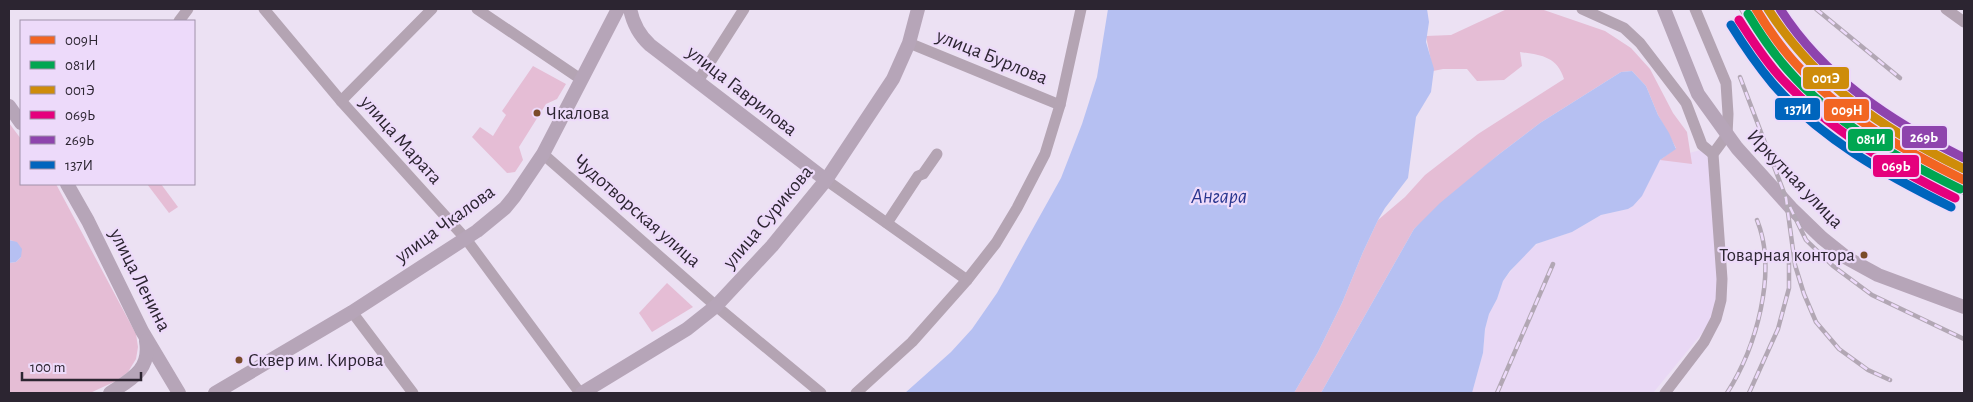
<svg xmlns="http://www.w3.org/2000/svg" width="1973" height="402" font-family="'Alegreya Sans',sans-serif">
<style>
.built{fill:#e9d8f5}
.green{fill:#e5bdd5}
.water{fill:#b6c0f2}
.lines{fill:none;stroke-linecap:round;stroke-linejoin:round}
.minor{stroke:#b4a4b3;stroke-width:11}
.major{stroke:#b6a5b8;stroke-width:14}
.rail-casing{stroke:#b2a7b4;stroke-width:4.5}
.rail{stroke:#eddafa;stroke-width:2.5;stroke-dasharray:8;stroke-linecap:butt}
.rail-1-casing{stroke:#eddafa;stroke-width:12}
.rail-2-casing{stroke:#eddafa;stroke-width:12}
.rail-3-casing{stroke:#eddafa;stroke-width:12}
.rail-4-casing{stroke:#eddafa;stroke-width:12}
.rail-5-casing{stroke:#eddafa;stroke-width:12}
.rail-6-casing{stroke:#eddafa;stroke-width:12}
.rail-1{stroke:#f26522;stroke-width:9}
.rail-2{stroke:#00a651;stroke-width:9}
.rail-3{stroke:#ce8c0a;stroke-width:9}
.rail-4{stroke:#e5007d;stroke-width:9}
.rail-5{stroke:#8e44ad;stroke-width:9}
.rail-6{stroke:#0065bd;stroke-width:9}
.bus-dot{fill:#7a4b2a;stroke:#eddafa;stroke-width:2}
.labels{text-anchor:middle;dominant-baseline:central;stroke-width:4.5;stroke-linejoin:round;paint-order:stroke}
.bus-label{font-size:19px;fill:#2c2531;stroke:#eddafa;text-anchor:start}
.street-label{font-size:20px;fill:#2c2531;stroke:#eddafa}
.water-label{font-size:21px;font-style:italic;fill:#29368f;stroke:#eddafa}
.line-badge{stroke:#eddafa;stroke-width:2}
.badge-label{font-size:14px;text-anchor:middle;font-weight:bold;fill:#fff}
</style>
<rect width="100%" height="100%" fill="#ece1f3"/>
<polygon class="built" points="1709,148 1719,279 1712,321 1653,393 1472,393 1483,353 1485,329 1489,314 1497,299 1503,281 1527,251 1539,243 1572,232 1601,215 1628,209 1633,206 1660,160"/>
<g class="green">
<path d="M1507 9H1541L1605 31 1631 48 1650 69 1673 113 1687 132 1692 164 1660 160 1676 148 1658 115 1646 86 1632 71 1621 72 1540 123 1498 155 1414 229 1321 393H1294L1318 352 1342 303 1363 252 1378 220 1405 197 1425 175 1478 134 1564 79C1557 56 1540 55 1520 52L1522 66 1504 80 1477 81 1467 69H1443L1433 71 1426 36 1451 35Z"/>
<polygon points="533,66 566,84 557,99 546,104 519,147 523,160 515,172 507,173 472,137 480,127 493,136 506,115 502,111"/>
<polygon points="9,123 21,139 21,184 56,184 136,334 138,347 136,359 128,372 116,381 90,393 9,393 9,263 16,262 21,257 13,241 9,240"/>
<polygon points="147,184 161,184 178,207 169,213"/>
<polygon points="667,283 693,307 652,332 639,313"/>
</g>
<g class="water">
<polygon points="1108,9 1427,9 1429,22 1426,42 1434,69 1431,92 1416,117 1408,178 1385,208 1378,220 1363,252 1342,303 1318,352 1294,393 905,393 951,352 972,329 997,293 1061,178 1082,124 1097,77"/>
<polygon points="1632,71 1646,86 1658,115 1669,133 1676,149 1660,160 1642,196 1633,206 1628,209 1601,215 1572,232 1536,244 1510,271 1503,281 1497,299 1489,314 1485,329 1483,353 1472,393 1321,393 1414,229 1440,203 1498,155 1540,123 1621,72"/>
<polygon points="9,240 17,242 22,249 21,257 16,262 9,263"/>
</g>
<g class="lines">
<g class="minor">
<polyline points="264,9 341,101 466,239 580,393"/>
<polyline points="477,9 582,80"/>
<polyline points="1582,9 1624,28 1640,43 1686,103 1702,145 1713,154"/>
<polyline points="1946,9 1964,22"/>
<polyline points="179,21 188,9"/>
<polyline points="909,43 1060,105"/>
<polyline points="698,81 744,9"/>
<polyline points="341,101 432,9"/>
<polyline points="543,154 716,306 821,393"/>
<polyline points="826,180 967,280"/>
<polyline points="887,223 918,176 923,174 937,154"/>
<polyline points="352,312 413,393"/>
<polyline points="856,393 912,342 967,280 996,243 1017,208 1045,154 1060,105 1081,9"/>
<polyline points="1665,393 1704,342 1716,319 1721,300 1722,279 1713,154 1727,135 1728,114 1726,83 1695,9"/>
</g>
<g class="major">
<path d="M630 9C633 23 639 35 650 45L826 180"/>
<polyline points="1664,9 1698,94 1737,148 1791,208 1822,238 1847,258 1878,275 1964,307"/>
<polyline points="9,106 21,123"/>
<polyline points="67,184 88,221 142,331 179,393"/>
<path d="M110 393C131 379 151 370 146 341"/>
<polyline points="215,393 352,312 477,231 505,208 514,197 543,154 618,9"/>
<polyline points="582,393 687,329 716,306 772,246 826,180 893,79 909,43 918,9"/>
</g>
<defs>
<g id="rail">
<path d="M1741 9C1786 92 1877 160 1964 193"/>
<polyline points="1816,9 1900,78"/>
<polyline points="1740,77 1786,198 1795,265 1804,294 1816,322 1839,349 1868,370 1890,380"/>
<polyline points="1790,207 1806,240 1833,266 1872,295 1964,339"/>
<polyline points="1497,393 1553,264"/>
<path d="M1727 393C1756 348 1778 272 1757 220"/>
<polyline points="1749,393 1778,329 1789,288 1789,260"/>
</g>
</defs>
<use href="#rail" class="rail-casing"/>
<use href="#rail" class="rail"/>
<defs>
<path id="rail-1" d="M1756 9C1768 29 1781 48 1797 65 1843 116 1903 150 1964 180"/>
<path id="rail-2" d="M1748 14C1760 34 1773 53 1788 70 1834 123 1897 158 1960 189"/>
<path id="rail-3" d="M1768 9C1817 85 1884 130 1964 169"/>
<path id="rail-4" d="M1739 20C1752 40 1765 61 1782 79 1831 131 1892 167 1955 198"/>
<path id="rail-5" d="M1780 9C1824 78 1892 122 1964 158"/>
<path id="rail-6" d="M1731 25C1744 46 1757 65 1773 84 1821 139 1886 175 1951 207"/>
</defs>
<use href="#rail-1" class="rail-1-casing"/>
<use href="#rail-2" class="rail-2-casing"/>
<use href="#rail-3" class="rail-3-casing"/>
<use href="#rail-4" class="rail-4-casing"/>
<use href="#rail-5" class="rail-5-casing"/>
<use href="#rail-6" class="rail-6-casing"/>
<use href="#rail-1" class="rail-1"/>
<use href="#rail-2" class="rail-2"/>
<use href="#rail-3" class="rail-3"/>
<use href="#rail-4" class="rail-4"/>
<use href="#rail-5" class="rail-5"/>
<use href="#rail-6" class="rail-6"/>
</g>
<g class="bus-dot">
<circle cx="537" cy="113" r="4.5"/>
<circle cx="1864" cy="255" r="4.5"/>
<circle cx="239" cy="360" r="4.5"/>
</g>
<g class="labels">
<g class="bus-label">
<text x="546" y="113">Чкалова</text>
<text x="1855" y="255" text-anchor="end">Товарная контора</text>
<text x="248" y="360">Сквер им. Кирова</text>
</g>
<g class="street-label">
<text transform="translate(992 57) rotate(22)">улица Бурлова</text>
<text transform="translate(742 91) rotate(38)">улица Гаврилова</text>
<text transform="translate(401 140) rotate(48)">улица Марата</text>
<text transform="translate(1795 179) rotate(46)">Иркутная улица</text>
<text transform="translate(637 211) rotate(41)">Чудотворская улица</text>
<text transform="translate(768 217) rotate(-50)">улица Сурикова</text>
<text transform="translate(445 224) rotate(-36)">улица Чкалова</text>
<text transform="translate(140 280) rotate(63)">улица Ленина</text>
</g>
<g class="water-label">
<text x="1219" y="196">Ангара</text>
</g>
</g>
<g class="line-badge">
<rect x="1802" y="66" width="48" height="24" rx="5" fill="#ce8c0a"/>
<rect x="1774" y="97" width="47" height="24" rx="5" fill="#0065bd"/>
<rect x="1823" y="98" width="47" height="24" rx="5" fill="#f26522"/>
<rect x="1901" y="125" width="47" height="24" rx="5" fill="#8e44ad"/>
<rect x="1847" y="128" width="47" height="24" rx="5" fill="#00a651"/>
<rect x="1872" y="154" width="48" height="24" rx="5" fill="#e5007d"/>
</g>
<g class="badge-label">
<text x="1826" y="83">001Э</text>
<text x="1798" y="114">137И</text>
<text x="1847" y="115">009Н</text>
<text x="1924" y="142">269Ь</text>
<text x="1871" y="144">081И</text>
<text x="1896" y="171">069Ь</text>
</g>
<rect width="1973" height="402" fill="none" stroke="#2c2531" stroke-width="20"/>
<rect x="20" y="20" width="175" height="165" fill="#eddafa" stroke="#a092aa"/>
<rect x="30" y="36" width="25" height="8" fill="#f26522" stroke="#a092aa"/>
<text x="65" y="45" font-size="15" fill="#2c2531">009Н</text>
<rect x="30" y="61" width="25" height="8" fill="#00a651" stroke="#a092aa"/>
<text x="65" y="70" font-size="15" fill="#2c2531">081И</text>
<rect x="30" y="86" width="25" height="8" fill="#ce8c0a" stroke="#a092aa"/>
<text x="65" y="95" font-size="15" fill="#2c2531">001Э</text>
<rect x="30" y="111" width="25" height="8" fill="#e5007d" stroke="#a092aa"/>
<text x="65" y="120" font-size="15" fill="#2c2531">069Ь</text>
<rect x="30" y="136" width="25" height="8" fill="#8e44ad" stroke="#a092aa"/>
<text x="65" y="145" font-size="15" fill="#2c2531">269Ь</text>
<rect x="30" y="161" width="25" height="8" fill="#0065bd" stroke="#a092aa"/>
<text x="65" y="170" font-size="15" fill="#2c2531">137И</text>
<path d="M22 372v8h119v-8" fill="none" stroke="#2c2531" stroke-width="2.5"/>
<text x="30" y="372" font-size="15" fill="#2c2531" stroke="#eddafa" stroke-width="4" paint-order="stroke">100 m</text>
</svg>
